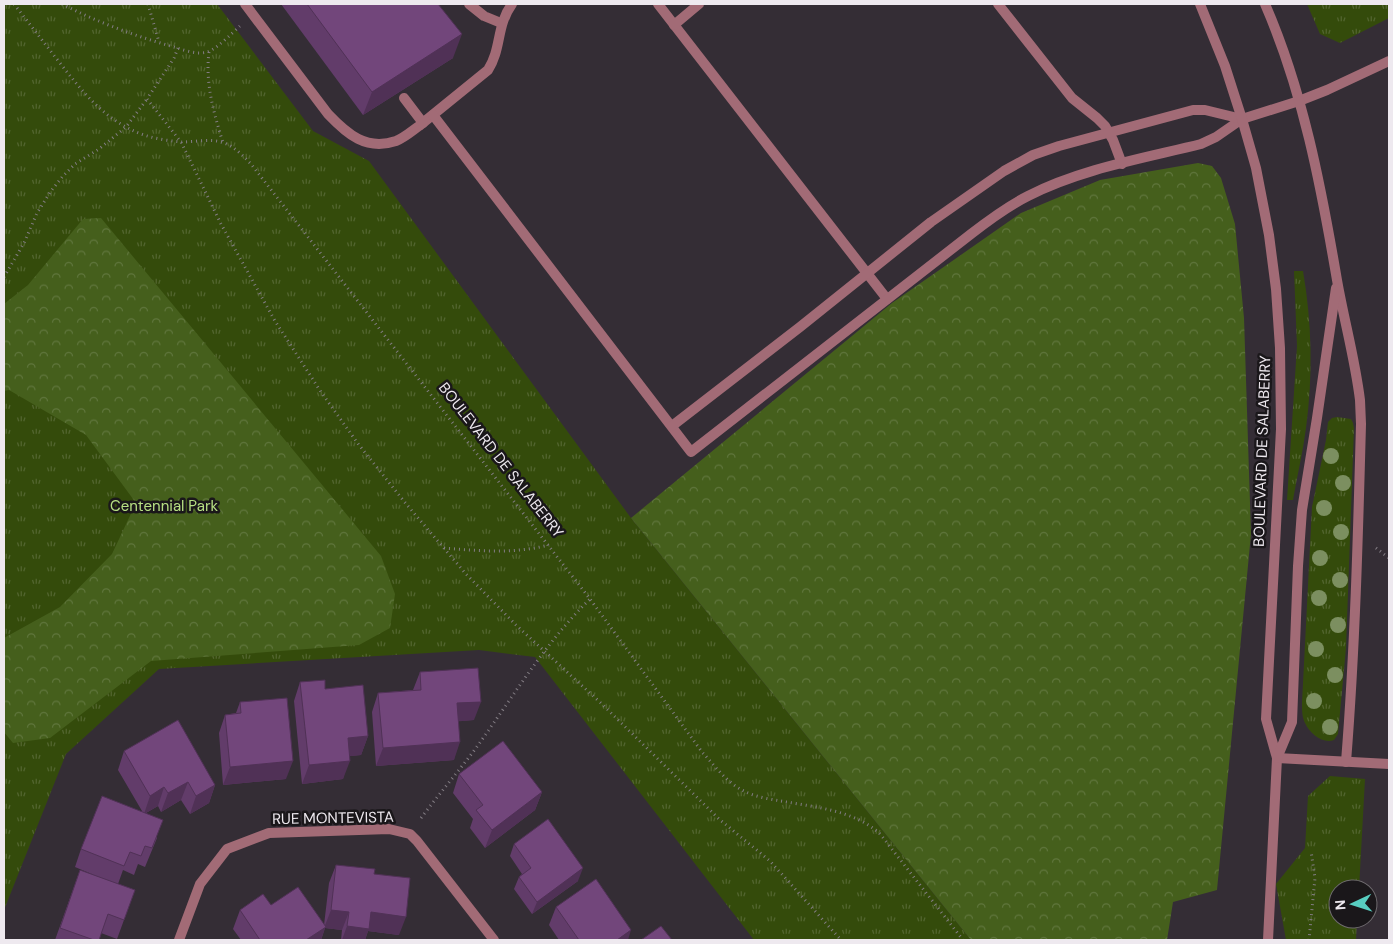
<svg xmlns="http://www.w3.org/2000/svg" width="1393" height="944" font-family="'DM Sans',sans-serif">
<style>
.grass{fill:url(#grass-tufts)}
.forest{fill:url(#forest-crowns)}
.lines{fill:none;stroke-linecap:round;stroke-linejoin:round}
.path{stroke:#837d84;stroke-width:3;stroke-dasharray:1 4;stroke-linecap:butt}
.service{stroke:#a26b76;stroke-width:10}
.minor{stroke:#a26b76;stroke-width:10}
.tertiary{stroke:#a26b76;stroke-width:10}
.tree{fill:#7c8f60}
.wall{fill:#623c6a}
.shaded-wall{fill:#503156}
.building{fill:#72467b;stroke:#503156}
.labels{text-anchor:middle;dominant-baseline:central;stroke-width:5;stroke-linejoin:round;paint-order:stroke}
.street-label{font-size:15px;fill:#eee9ef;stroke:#1a171a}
.park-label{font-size:15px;fill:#b7e083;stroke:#1a171a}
</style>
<defs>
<pattern id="grass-tufts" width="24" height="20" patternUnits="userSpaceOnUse" patternTransform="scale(1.25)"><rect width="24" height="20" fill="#344b0b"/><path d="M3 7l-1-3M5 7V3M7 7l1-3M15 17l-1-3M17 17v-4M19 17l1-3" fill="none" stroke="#52652f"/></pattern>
<pattern id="forest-crowns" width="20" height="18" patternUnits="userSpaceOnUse" patternTransform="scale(1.25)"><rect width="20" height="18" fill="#455f1c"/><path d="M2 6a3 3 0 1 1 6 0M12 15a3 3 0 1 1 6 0" fill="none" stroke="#60763d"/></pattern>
</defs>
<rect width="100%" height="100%" fill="#342d35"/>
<g class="grass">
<polygon points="4,4 217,4 313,131 369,161 631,518 971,940 754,940 535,657 479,650 159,669 66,754 4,910"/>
<polygon points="1307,4 1389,4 1389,18 1340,43 1320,34"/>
<path d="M1294 271H1303C1312 323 1313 376 1306 428 1303 452 1297 476 1293 500H1287L1297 346Z"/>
<path d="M1337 417 1351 419 1353 423 1354 428 1346 648 1338 734 1334 740C1323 744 1310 734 1305 723 1302 717 1302 710 1302 703L1312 507 1326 440 1328 422 1332 418Z"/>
<polygon points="1330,776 1365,779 1359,889 1338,889 1338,919 1357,919 1356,940 1286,940 1276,884 1305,848 1308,796"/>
</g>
<g class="forest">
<polygon points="1198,163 1212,166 1221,178 1235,224 1244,318 1251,534 1217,890 1173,902 1167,940 971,940 631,518 892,303 1021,213 1100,180"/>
<polygon points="101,218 381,556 395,594 390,628 359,645 151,661 50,738 13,743 4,732 4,638 60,607 112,554 136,503 86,435 9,390 4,391 4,304 28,285 83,219"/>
</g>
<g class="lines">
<g class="path">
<path d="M14 4C28 22 42 40 56 58 82 91 104 121 144 135 156 139 170 141 182 142 196 142 211 138 224 143 235 147 243 156 251 164L590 599 702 752C715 766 727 783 744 791 755 797 769 799 781 801 814 807 853 810 879 833 883 837 887 843 891 848L963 940"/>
<path d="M62 4C97 22 135 36 174 47 184 50 196 55 207 52 217 49 232 33 240 26"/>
<polyline points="148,4 159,42"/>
<polyline points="178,48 174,58 147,99 181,142 221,224 275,321 321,392 359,445 407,505 466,574 516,625 603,705 719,819 770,861 841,940"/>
<path d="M209 52C205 84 214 113 223 143"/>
<polyline points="4,277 24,243 37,213 51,191 63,176 75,164 99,149 126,127 147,99"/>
<path d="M444 548C479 551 514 554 549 545"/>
<polyline points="1376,548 1389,558"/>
<path d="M421 818C439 794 458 772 476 748 513 697 545 643 590 599"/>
<polyline points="1309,940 1315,878 1311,851"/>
</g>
<g class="service">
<path d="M245 4 328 114C347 134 366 151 396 141 404 138 412 131 419 126L488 70C502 48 496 26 512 4"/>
<polyline points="469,4 484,16 501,23"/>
<polyline points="658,4 887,299"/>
<polyline points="998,4 1072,98 1097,118 1105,126 1113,140 1122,164"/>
<polyline points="674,25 699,4"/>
<polyline points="404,98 423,123"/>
<path d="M433 115 691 452 971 234C989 220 1008 206 1028 196 1080 169 1145 158 1201 144L1216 137 1242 119"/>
<polyline points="672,426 800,327 931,222 1004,171 1033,155 1059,146 1193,110 1205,110 1242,119"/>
</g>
<g class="minor">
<polyline points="1242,119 1299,101 1327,90 1389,61"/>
<polyline points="1277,758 1389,764"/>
<polyline points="179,940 200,884 227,849 269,833 389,829 410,834 417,841 494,940"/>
</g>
<g class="tertiary">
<polyline points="1200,4 1225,66 1242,119 1256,168 1269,235 1276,289 1280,348 1281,429 1266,719 1277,758 1268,940"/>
<path d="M1265 4C1303 91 1321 186 1337 280 1344 320 1355 359 1360 400L1361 424C1358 537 1355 649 1346 762"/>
<polyline points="1277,758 1292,722 1298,566 1302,510 1317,418 1336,288"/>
</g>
</g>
<g class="tree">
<circle cx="1331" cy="456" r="8"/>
<circle cx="1343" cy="483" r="8"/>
<circle cx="1324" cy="508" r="8"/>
<circle cx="1341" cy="532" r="8"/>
<circle cx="1320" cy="558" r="8"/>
<circle cx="1340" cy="580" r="8"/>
<circle cx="1319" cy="598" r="8"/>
<circle cx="1338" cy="625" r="8"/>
<circle cx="1316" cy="649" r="8"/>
<circle cx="1335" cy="675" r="8"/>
<circle cx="1314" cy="701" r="8"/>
<circle cx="1330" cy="727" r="8"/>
</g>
<g class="wall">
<polygon points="281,4 438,4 453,58 363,115"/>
<polygon points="420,672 474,720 459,721 454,760 376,766 372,712 378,693 413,690"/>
<polygon points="300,682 368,736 361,755 349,756 343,779 302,784 294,701"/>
<polygon points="240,702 286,779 223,785 219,733 225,715 236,713"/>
<polygon points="124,751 215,785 209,803 190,814 181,800 161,812 158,806 146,813 157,838 145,867 138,864 134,875 123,870 118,884 135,890 117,939 101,933 99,940 55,940 80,870 94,875 75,867 81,849 142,811 118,770"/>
<polygon points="459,774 542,792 535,810 485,848 470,828 473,819 453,793"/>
<polygon points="514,844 578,881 532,914 514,889 519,877 522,874 510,856"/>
<polygon points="336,865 374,874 399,935 368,931 365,940 341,940 342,930 325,928 321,940 241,940 233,929 240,910 271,905 324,925 329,883"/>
<polygon points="556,907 628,940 559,940 549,925"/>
</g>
<g class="shaded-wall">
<polygon points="462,34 453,58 363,115 372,92"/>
<polygon points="481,702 474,720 451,722 457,703"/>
<polygon points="368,736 361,755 341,757 348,738"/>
<polygon points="460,742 454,760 376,766 383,748"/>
<polygon points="293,761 286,779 223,785 230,767"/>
<polygon points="350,761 343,779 302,784 309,765"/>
<polygon points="188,782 181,800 161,812 168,793"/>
<polygon points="215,785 209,803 190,814 196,796"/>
<polygon points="164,787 158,806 144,814 150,796"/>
<polygon points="542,792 535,810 485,848 492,830"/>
<polygon points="583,868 578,881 532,914 537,902"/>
<polygon points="331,910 349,912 342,930 325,928 321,940 306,940 324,928"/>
<polygon points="371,912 406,917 399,935 368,931 365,940 342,940 347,926"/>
<polygon points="631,930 628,940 617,940"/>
</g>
<g class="building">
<polygon points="307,4 438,4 462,34 372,92"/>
<polygon points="478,668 481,702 457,703 460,742 383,748 378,693 421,690 420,672"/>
<polygon points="325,680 325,689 363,685 368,736 348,738 350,761 309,765 300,682"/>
<polygon points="287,698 293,761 230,767 225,715 241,713 240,702"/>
<polygon points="178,720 215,785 196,796 188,782 168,793 164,787 150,796 124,751"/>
<polygon points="503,741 542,792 492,830 476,810 483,805 459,774"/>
<polygon points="102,796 163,820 152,848 145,846 141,856 130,852 124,866 81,849"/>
<polygon points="548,819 583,868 537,902 519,877 531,868 514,844"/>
<polygon points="336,865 375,869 374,874 410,878 406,917 371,912 369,929 347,926 349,912 331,910"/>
<polygon points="80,870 135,890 124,920 108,914 99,940 94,940 60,928"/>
<polygon points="596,879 631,930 617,940 579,940 556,907"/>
<polygon points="298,887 326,927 306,940 260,940 240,910 263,894 271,905"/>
<polygon points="661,926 672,940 641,940"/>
</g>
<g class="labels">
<g class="street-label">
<text transform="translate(1262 451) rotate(-88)">BOULEVARD DE SALABERRY</text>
<text transform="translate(501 460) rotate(52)">BOULEVARD DE SALABERRY</text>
<text transform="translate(333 818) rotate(-1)">RUE MONTEVISTA</text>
</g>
<g class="park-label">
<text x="164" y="506">Centennial Park</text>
</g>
</g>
<rect width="1393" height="944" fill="none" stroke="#eee9ef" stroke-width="10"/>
<g transform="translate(1353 904) rotate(266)"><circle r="24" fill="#1a171a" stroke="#6f6b6f"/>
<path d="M0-4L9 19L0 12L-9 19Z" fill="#58cec1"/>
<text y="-8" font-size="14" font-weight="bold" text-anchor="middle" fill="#eee9ef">N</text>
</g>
</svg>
